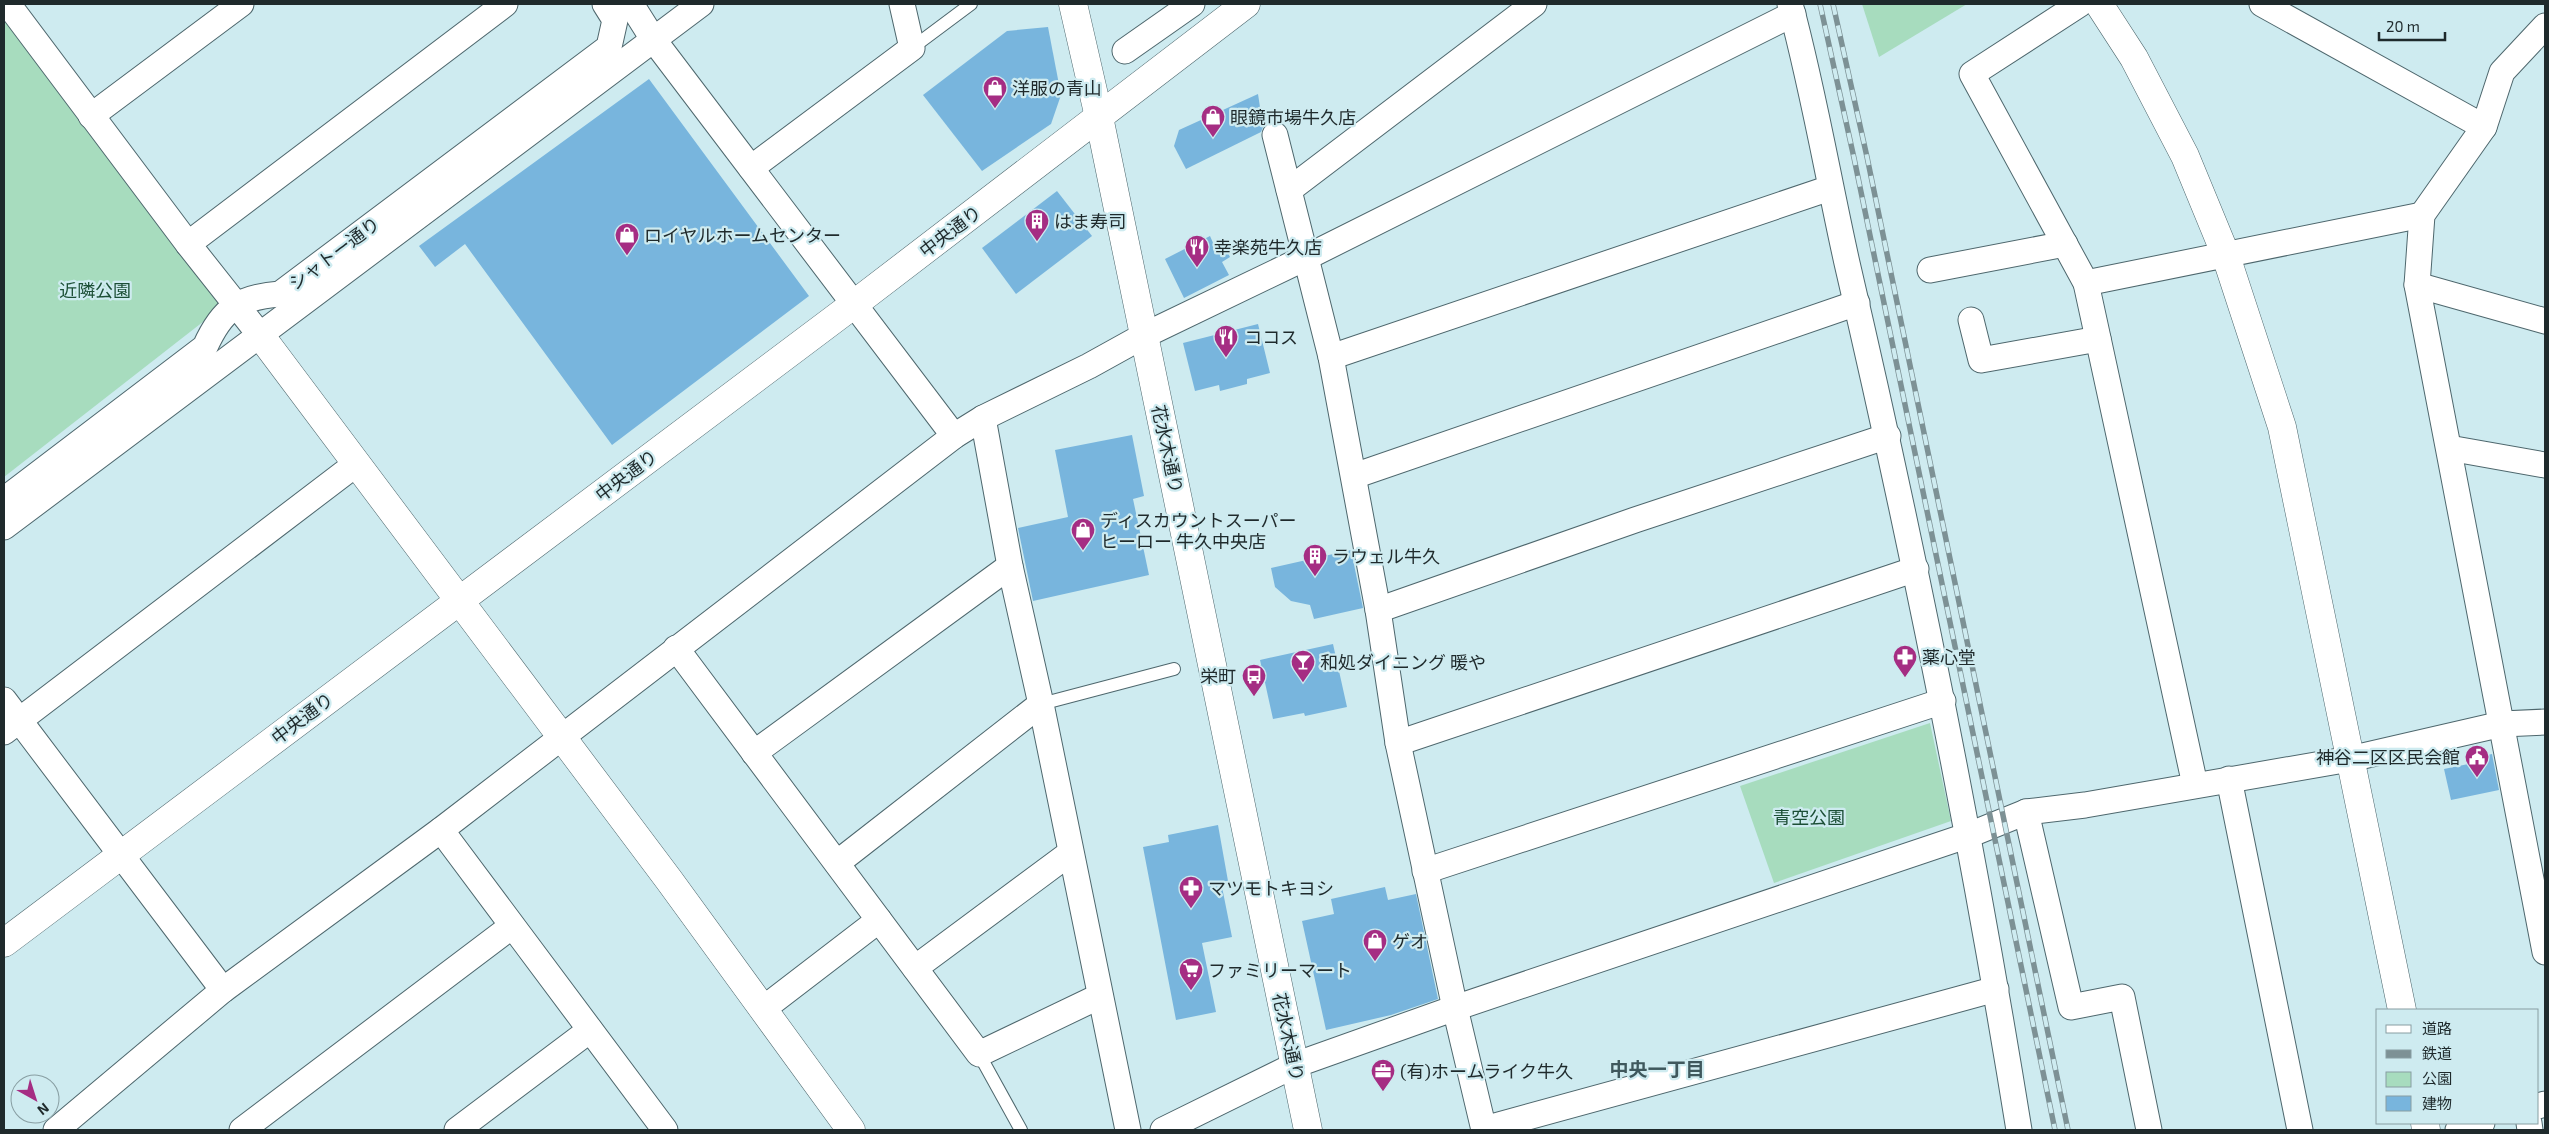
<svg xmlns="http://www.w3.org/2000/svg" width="2549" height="1134" font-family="'Exo 2','Noto Sans JP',sans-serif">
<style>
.green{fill:#a7dcbe}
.building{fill:#78b5dd}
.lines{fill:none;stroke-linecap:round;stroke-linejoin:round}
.lane-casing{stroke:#4e676d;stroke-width:14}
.street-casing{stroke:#4e676d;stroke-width:27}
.secondary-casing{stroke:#4e676d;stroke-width:29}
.lane{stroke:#fff;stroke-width:12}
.street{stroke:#fff;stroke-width:25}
.secondary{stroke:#fff;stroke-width:28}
.rail-casing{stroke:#7d9195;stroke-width:5.5}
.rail{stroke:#ceebf0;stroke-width:4;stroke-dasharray:11;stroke-linecap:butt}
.labels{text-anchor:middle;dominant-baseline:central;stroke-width:4.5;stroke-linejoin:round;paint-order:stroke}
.poi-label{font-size:18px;fill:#1f2a2c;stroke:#ceebf0;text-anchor:start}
.street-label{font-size:18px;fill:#1f2a2c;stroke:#ceebf0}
.park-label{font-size:18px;fill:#1c4f36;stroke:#ceebf0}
.neighbourhood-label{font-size:19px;font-weight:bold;fill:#3f585d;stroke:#ceebf0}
</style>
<rect width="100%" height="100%" fill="#ceebf0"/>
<g class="green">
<polygon points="1862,4 1967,4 1879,57"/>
<polygon points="4,19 222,307 4,477"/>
<polygon points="1930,723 1951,821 1774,883 1740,786"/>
</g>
<g class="building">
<polygon points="1048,27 1061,95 1051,124 982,171 923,95 1007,31"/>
<polygon points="649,79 809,296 612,445 465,244 435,267 419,246"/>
<polygon points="1258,94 1263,127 1261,132 1186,169 1174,146 1179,130"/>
<polygon points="1057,191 1092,236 1016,294 982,248"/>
<polygon points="1210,236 1214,245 1222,241 1230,257 1222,262 1229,275 1184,298 1165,259"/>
<polygon points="1258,324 1270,373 1247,379 1247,384 1220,391 1219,385 1195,391 1183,343"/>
<polygon points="1132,435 1144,496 1133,499 1149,575 1033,601 1018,528 1068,517 1055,450"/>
<polygon points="1351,550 1363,608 1314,619 1310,605 1291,601 1275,587 1271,568"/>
<polygon points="1333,644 1347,707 1305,716 1304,713 1273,719 1260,660"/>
<polygon points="2492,754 2499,790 2451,800 2444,769 2478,762 2478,757"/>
<polygon points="1218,825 1228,881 1221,882 1232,937 1202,943 1216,1012 1176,1020 1143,847 1169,842 1168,835"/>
<polygon points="1385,887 1388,900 1416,894 1438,999 1391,1015 1326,1030 1302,921 1334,914 1331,899"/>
</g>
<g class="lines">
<defs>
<g id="lane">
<polyline points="912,48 971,4"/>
<polyline points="1041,704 1174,669"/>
<polyline points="979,1054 1021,1130"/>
</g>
<g id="street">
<polyline points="8,4 188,244 260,335"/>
<polyline points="631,4 653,39 954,436"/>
<path d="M1790 4C1813 88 1828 178 1847 263 1914 551 1972 839 2019 1130"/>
<polyline points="2080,4 1972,74 2086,283 2195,785"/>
<polyline points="2262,4 2484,127 2422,215 2417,285 2545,952"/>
<polyline points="1125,51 1192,4"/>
<polyline points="91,116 241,4"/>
<polyline points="2484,127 2502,72 2545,26"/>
<polyline points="1275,135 1331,357 1378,610 1398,743 1455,1008 1484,1130"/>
<polyline points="751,168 912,48 902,4"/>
<polyline points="1289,190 1534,4"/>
<polyline points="188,244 505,4"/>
<polyline points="1930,270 2065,244"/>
<polyline points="2086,283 2422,215"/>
<polyline points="2417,285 2545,321"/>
<polyline points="1971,320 1981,360 2098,339"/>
<polyline points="1331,357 1830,188"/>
<polyline points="983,418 1010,566 1041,704 1128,1130"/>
<polyline points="2449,448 2545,465"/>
<polyline points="1354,476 1857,303"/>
<path d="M4 500 205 347C222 309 239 297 280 294L609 47 615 20 605 4"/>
<polyline points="4,527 701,4"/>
<polyline points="1378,610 1635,520 1888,436"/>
<polyline points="676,648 979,1054 1100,996"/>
<polyline points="4,700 223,990"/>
<polyline points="4,732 356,464"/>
<polyline points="1398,743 1916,569"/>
<polyline points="754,753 1010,566"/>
<polyline points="2229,779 2300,1130"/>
<polyline points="2026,812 2071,1007 2122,997 2149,1130"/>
<polyline points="441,830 665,1130"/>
<polyline points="837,863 1041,704"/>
<polyline points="1425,871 1943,701"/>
<polyline points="915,968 1070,853"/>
<polyline points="763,1009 879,920"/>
<polyline points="2538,1106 2545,1104"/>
<polyline points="2529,1123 2530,1130"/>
<polyline points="1484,1129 1996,989"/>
<polyline points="56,1130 223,990 441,830 954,436 983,418 1089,366 1145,335 1305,258 1793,14"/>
<polyline points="242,1130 512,926"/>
<polyline points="457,1130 590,1030"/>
<polyline points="1163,1130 1295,1065 1455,1008 1969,835 2026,812 2085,805 2350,759 2502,724 2545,722"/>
<polyline points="2458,1130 2482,1123"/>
</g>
<g id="secondary">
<polyline points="1073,4 1099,117 1308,1130"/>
<polyline points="2099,4 2134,58 2185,156 2225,253 2282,427 2402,1010"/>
<polyline points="260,335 669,880 851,1130"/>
<polyline points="4,943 853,305 1246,4"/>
<polyline points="2425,1123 2426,1130"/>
</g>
</defs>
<use href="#lane" class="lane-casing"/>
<use href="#street" class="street-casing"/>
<use href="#secondary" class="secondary-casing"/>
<use href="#lane" class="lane"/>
<use href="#street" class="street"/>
<use href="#secondary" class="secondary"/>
<defs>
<g id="rail">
<polyline points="1820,4 1854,158 2055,1130"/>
<polyline points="1833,4 1867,157 2068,1130"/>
</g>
</defs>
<use href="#rail" class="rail-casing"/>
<use href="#rail" class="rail"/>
</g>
<defs>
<symbol id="shop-pin" viewBox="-11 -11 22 30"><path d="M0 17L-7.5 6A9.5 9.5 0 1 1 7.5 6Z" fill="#a52d83" stroke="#ceebf0"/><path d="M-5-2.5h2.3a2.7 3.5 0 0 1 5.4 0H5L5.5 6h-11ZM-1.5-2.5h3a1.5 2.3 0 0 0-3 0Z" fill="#fff"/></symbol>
<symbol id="building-pin" viewBox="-11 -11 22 30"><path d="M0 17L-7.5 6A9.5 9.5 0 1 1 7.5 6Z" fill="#a52d83" stroke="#ceebf0"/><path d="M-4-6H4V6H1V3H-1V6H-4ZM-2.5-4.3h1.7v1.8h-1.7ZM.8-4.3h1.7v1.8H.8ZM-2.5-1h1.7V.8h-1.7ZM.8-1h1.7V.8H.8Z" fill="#fff"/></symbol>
<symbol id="restaurant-pin" viewBox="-11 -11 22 30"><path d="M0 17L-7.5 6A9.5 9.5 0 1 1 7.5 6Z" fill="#a52d83" stroke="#ceebf0"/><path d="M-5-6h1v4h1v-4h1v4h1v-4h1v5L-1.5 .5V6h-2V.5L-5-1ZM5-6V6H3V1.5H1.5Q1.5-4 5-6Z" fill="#fff"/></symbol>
<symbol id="pharmacy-pin" viewBox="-11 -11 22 30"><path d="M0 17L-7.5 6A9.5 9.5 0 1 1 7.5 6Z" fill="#a52d83" stroke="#ceebf0"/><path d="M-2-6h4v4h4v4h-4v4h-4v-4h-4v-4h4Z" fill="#fff"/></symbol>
<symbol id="bar-pin" viewBox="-11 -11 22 30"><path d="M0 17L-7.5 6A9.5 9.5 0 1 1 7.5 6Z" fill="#a52d83" stroke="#ceebf0"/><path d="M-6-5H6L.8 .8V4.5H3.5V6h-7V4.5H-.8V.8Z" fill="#fff"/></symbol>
<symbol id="bus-pin" viewBox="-11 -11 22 30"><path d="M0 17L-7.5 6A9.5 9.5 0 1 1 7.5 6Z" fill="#a52d83" stroke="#ceebf0"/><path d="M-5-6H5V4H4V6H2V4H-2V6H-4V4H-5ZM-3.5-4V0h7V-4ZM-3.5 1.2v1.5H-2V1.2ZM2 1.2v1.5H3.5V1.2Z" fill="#fff"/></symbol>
<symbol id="civic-pin" viewBox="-11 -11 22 30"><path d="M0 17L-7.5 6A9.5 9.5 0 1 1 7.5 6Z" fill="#a52d83" stroke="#ceebf0"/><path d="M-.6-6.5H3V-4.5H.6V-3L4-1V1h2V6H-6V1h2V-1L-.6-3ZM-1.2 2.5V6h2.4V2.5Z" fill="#fff"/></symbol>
<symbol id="supermarket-pin" viewBox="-11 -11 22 30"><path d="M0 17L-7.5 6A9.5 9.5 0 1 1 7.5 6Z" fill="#a52d83" stroke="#ceebf0"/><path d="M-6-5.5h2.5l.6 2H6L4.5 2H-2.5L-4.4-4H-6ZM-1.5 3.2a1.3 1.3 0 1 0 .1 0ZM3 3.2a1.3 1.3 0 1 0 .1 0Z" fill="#fff"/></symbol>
<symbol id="office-pin" viewBox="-11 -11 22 30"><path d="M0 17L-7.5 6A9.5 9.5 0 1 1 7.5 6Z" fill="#a52d83" stroke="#ceebf0"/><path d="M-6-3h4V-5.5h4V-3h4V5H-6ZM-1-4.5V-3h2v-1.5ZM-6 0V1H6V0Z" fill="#fff"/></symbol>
</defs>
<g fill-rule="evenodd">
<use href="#shop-pin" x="981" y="74" width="28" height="38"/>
<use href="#shop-pin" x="1199" y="103" width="28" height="38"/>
<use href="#building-pin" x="1023" y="207" width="28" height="38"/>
<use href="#shop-pin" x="613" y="221" width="28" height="38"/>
<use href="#restaurant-pin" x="1183" y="233" width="28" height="38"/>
<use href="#restaurant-pin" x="1212" y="323" width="28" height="38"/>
<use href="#shop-pin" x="1069" y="516" width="28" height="38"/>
<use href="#building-pin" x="1301" y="542" width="28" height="38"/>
<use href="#pharmacy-pin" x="1891" y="643" width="28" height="38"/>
<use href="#bar-pin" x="1289" y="648" width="28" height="38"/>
<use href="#bus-pin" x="1240" y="662" width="28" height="38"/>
<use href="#civic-pin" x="2463" y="743" width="28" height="38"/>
<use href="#pharmacy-pin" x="1177" y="874" width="28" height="38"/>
<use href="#shop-pin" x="1361" y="927" width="28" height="38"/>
<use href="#supermarket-pin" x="1177" y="956" width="28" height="38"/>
<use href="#office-pin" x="1369" y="1057" width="28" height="38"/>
</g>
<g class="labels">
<g class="poi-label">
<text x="1012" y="88">洋服の青山</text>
<text x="1230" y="117">眼鏡市場牛久店</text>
<text x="1054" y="221">はま寿司</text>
<text x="644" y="235">ロイヤルホームセンター</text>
<text x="1214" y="247">幸楽苑牛久店</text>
<text x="1244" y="337">ココス</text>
<text x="1100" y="520">ディスカウントスーパー<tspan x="1100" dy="21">ヒーロー 牛久中央店</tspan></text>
<text x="1332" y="556">ラウェル牛久</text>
<text x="1922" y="657">薬心堂</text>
<text x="1320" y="662">和処ダイニング 暖や</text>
<text x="1236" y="676" text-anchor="end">栄町</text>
<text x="2460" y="757" text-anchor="end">神谷二区区民会館</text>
<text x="1208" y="888">マツモトキヨシ</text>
<text x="1392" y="941">ゲオ</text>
<text x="1208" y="970">ファミリーマート</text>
<text x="1400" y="1071">(有)ホームライク牛久</text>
</g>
<g class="street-label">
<text transform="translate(950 231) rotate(-37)">中央通り</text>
<text transform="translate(334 253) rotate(-37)">シャトー通り</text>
<text transform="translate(1168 449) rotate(78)">花水木通り</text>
<text transform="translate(626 475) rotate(-37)">中央通り</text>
<text transform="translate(302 718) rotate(-37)">中央通り</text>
<text transform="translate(1289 1037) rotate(78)">花水木通り</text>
</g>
<g class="park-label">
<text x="95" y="290">近隣公園</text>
<text x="1809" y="817">青空公園</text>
</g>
<g class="neighbourhood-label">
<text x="1657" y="1068">中央一丁目</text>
</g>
</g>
<rect width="2549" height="1134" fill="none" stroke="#1f2a2c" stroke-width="10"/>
<rect x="2376" y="1009" width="162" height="115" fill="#ceebf0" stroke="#889ea2"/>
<rect x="2386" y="1025" width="25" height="8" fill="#ffffff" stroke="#889ea2"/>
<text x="2422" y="1034" font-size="15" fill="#1f2a2c">道路</text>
<rect x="2386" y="1050" width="25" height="8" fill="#7d9195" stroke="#889ea2"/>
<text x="2422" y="1059" font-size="15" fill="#1f2a2c">鉄道</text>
<rect x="2386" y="1072" width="25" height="15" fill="#a7dcbe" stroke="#889ea2"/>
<text x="2422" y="1084" font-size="15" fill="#1f2a2c">公園</text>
<rect x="2386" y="1096" width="25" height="15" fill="#78b5dd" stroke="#889ea2"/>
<text x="2422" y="1109" font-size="15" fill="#1f2a2c">建物</text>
<g transform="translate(35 1099) rotate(141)"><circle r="24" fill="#ceebf0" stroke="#889ea2"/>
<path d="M0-4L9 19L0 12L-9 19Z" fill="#a52d83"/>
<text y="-8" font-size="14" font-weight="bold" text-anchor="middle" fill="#1f2a2c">N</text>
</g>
<path d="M2379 32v8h66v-8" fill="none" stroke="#1f2a2c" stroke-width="2.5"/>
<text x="2386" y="32" font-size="15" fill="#1f2a2c" stroke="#ceebf0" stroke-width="4" paint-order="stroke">20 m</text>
</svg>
